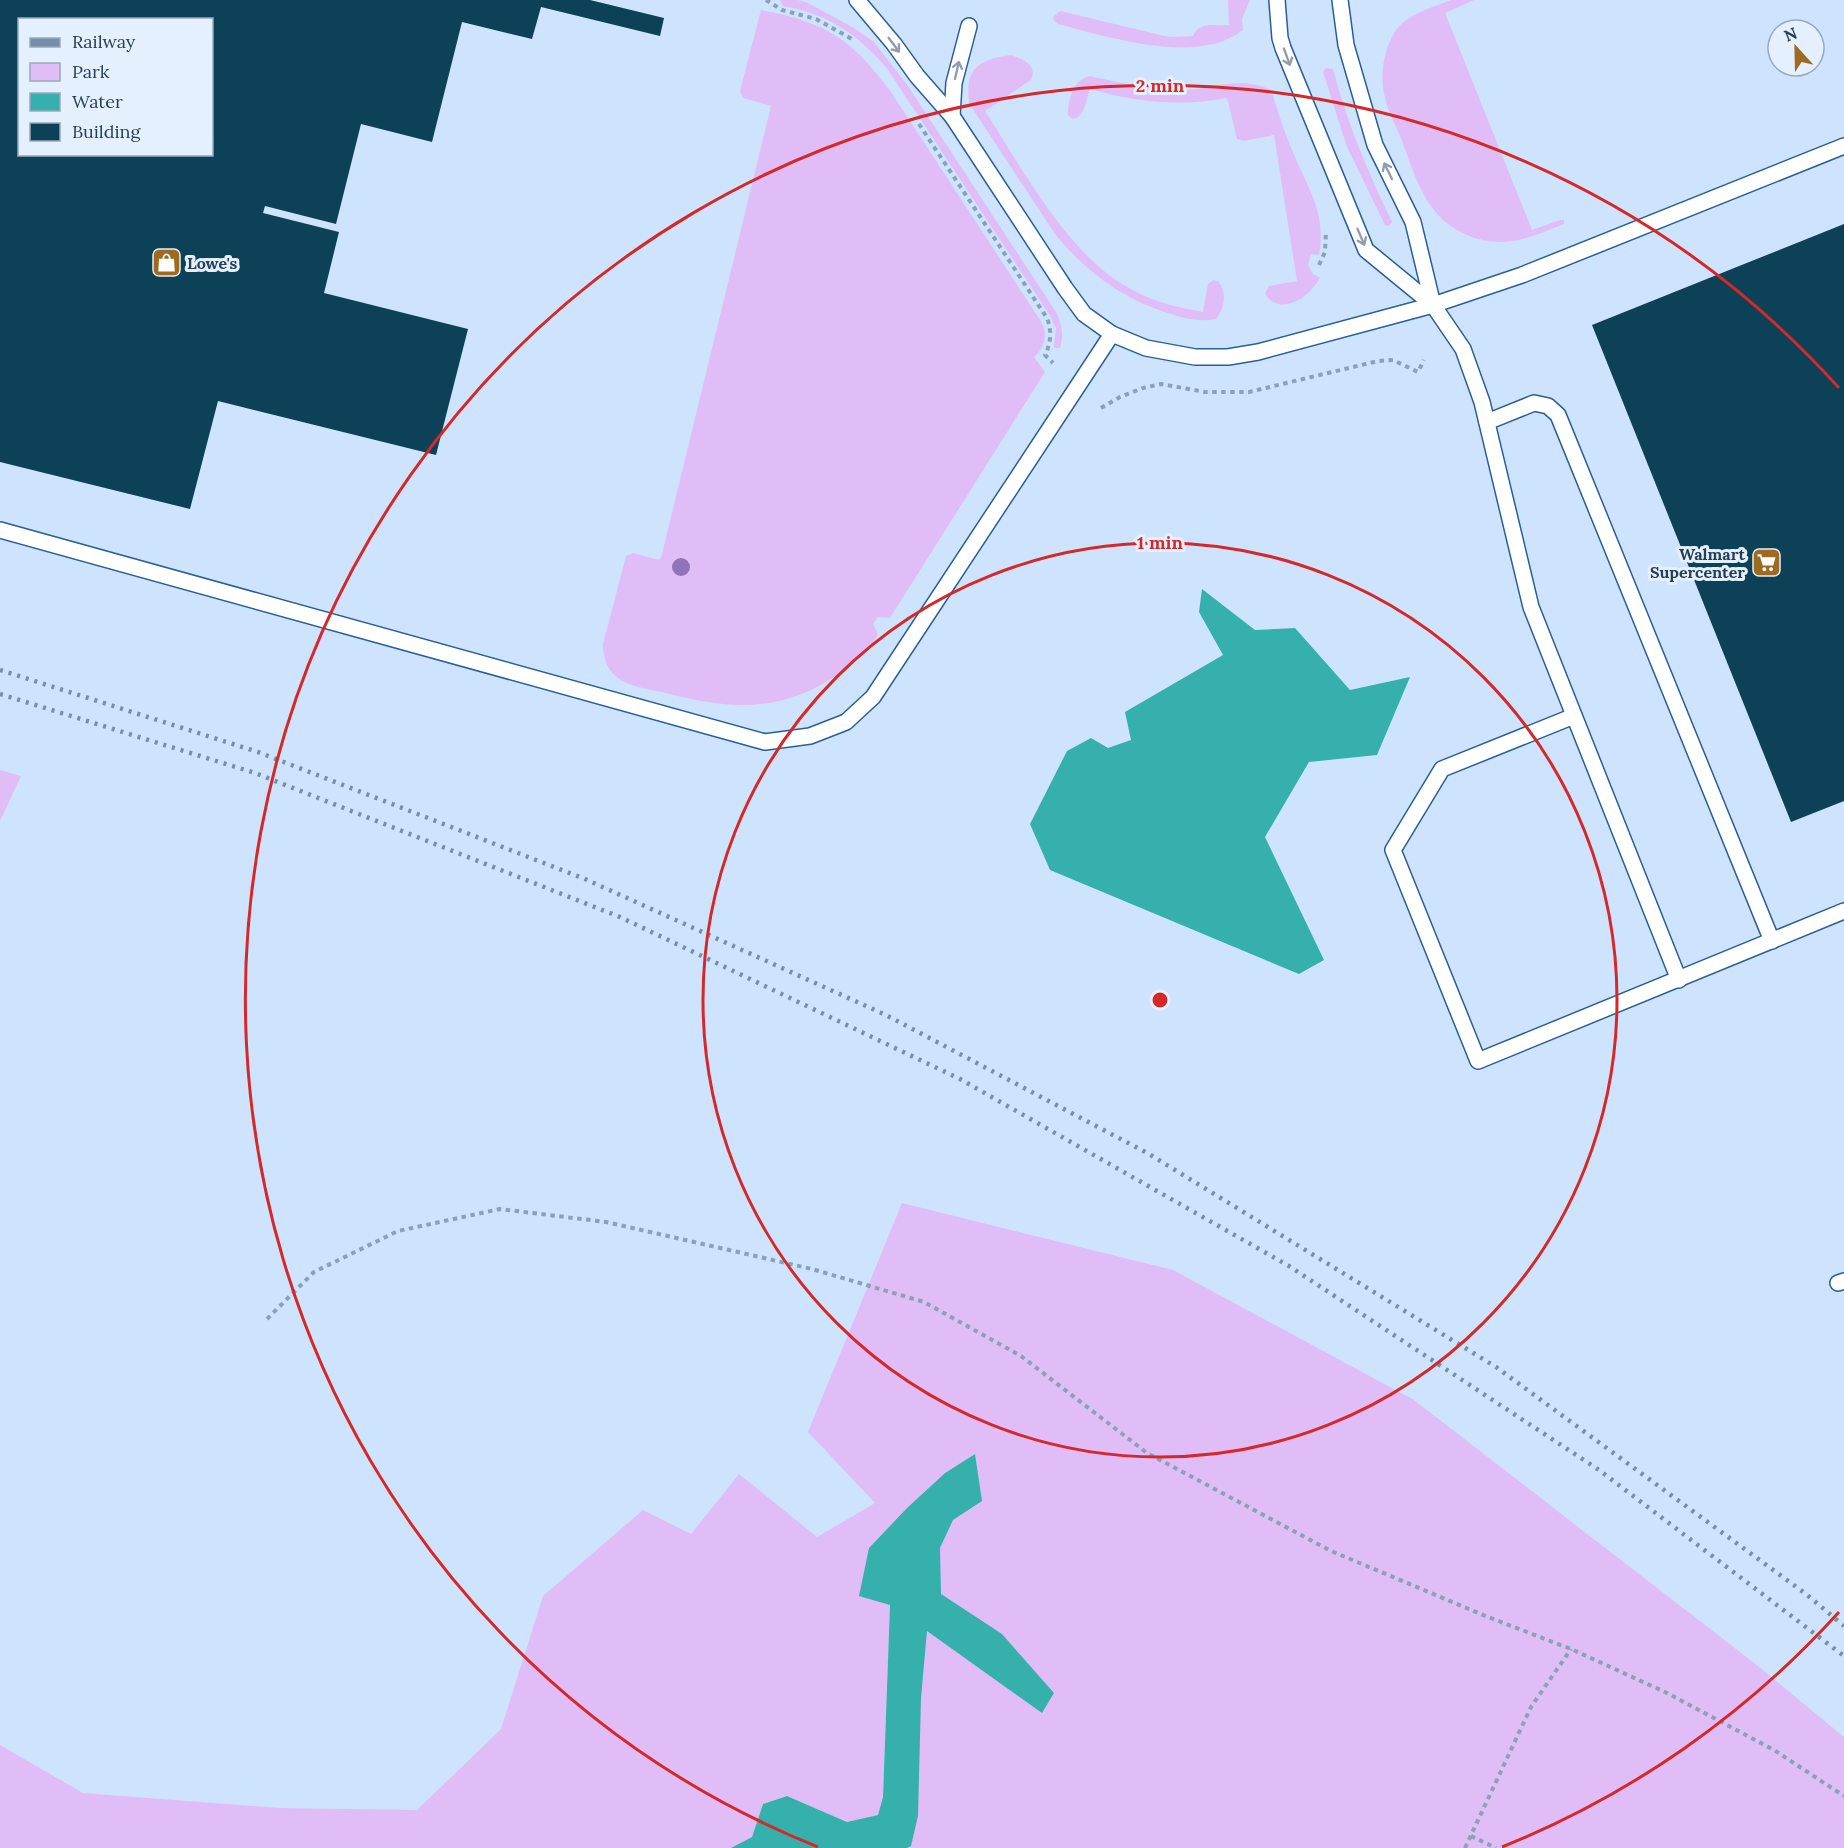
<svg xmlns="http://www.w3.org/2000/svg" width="1844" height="1848" font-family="Lora,serif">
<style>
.green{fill:#e1bdf8}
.water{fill:#35b0ac}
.building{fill:#0d4157;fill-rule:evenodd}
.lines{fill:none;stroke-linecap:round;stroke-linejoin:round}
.lane-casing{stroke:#295f97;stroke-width:18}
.path{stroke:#8aa1bb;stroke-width:4;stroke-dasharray:4.5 4.5;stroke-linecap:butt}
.lane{stroke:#fff;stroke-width:15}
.rail{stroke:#778ea8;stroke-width:4.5;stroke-dasharray:3 6;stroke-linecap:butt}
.tree{fill:#9074b8}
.oneway{stroke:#939eac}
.ring{fill:none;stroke:#d62828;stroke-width:3}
.labels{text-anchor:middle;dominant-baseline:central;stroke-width:6;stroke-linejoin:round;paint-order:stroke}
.poi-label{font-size:16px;font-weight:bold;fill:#273e58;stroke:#e5f0fe;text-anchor:start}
.centre{fill:#d62828;stroke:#e5f0fe;stroke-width:3}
.ring-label{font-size:18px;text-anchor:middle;font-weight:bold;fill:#d62828;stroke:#e5f0fe;stroke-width:6;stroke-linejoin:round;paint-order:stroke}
</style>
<rect width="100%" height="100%" fill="#cee4fe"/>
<g class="green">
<path d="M780 0H798L808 3 854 28 874 42 908 86 1056 312C1062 325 1064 334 1060 348H1054L1056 328 1049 314 886 67C857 34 828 14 783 6Z"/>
<path d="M1228 0H1250L1242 19 1243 30C1198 66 1108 37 1058 24L1054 21 1053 17 1060 11 1169 37 1193 36C1199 21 1215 26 1229 25Z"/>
<path d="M1451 0H1474L1445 13 1532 230 1560 220H1564V224C1529 238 1503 250 1467 235 1455 230 1442 221 1434 210 1417 189 1410 160 1400 136 1394 122 1386 107 1384 93 1380 74 1384 51 1393 35 1403 15 1431 8 1451 0Z"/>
<path d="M761 10C826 22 852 39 891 92L1042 323C1048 335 1044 349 1034 357L1045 372 890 618 878 617 873 624 878 634C872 648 856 661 844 670 788 712 735 711 670 694 654 690 637 688 622 681 608 672 603 660 603 644L626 556 633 553 659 560 661 558 771 106 743 98 740 91Z"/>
<path d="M1011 55C1022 59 1038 64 1031 80L985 111C1022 168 1068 255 1129 288 1151 301 1179 308 1203 312L1208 284 1213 280 1218 281C1227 292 1225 308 1216 319 1201 322 1185 319 1171 314 1124 300 1086 272 1055 234L970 105C963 70 978 59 1011 55Z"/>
<path d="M1326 68 1333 69C1347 123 1368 172 1392 222L1389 226 1385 225 1347 147 1323 72Z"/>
<path d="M1090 76C1119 83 1150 89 1181 90 1214 90 1238 75 1271 90 1278 111 1284 132 1293 152 1308 189 1327 213 1319 255L1311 254 1308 265 1313 274 1320 278C1316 284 1312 290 1307 294 1295 305 1273 311 1265 293L1269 286 1297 281 1274 135 1244 141 1237 139 1227 98C1180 107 1135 102 1090 89 1086 100 1085 118 1072 119L1068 115C1068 99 1073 80 1090 76Z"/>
<polygon points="0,770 21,776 0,821"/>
<polygon points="902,1203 1173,1270 1414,1400 1758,1666 1844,1737 1844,1848 860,1848 899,1841 915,1593 975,1454 945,1473 907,1508 869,1548 890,1604 883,1797 878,1815 847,1822 787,1796 763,1804 752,1837 731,1848 0,1848 0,1745 83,1793 280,1808 417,1810 501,1729 543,1596 643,1510 691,1534 739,1474 817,1537 875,1503 808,1432"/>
</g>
<g class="water">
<polygon points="1202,589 1255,630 1295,628 1350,690 1410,677 1377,755 1309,762 1265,837 1324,960 1299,974 1050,870 1030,824 1067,751 1091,738 1108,748 1131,740 1125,712 1223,655 1199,612"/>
<polygon points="975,1454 982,1501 953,1520 940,1548 941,1594 1002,1634 1054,1693 1042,1713 927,1631 921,1698 918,1816 911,1846 907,1848 731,1848 752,1837 763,1804 787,1796 847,1822 878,1815 883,1797 890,1605 859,1596 869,1548 907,1508 945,1473"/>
</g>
<g class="building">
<path d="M0 0H590L664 18 660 36 541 7 532 39 462 22 432 142 361 124 336 224 265 206 263 213 339 232 324 293 468 329 436 455 218 401 190 509 0 462ZM20 20H212V154H20Z"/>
<polygon points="1844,224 1844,801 1791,822 1592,325"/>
</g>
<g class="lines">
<defs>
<g id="lane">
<polyline points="857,0 894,44 917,76 952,116 1065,288 1084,314 1112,334 1146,348 1195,357 1228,357 1258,352 1433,305 1522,275 1844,146"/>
<polyline points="1277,0 1280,38 1283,48 1366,250 1433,305 1463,349 1482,402 1531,607 1679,980"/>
<polyline points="1340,0 1346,45 1375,145 1413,222 1433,305"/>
<polyline points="952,116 954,83 969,26"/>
<polyline points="1487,422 1534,403 1548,406 1558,415 1772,941"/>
<polyline points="0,530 765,742 810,736 846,722 873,697 1112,334"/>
<polyline points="1574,716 1442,769 1393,850 1478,1061 1844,911"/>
<polyline points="1838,1283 1844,1281"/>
</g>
</defs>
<use href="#lane" class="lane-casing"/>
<g class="path">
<polyline points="766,0 782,10 816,19 852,39"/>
<path d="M919 124 1047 318C1052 331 1051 343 1045 355L1053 363"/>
<polyline points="1319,265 1325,252 1326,231"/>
<polyline points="1101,408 1120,397 1143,388 1161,384 1205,392 1249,392 1378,361 1393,360 1418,372 1424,360"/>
<polyline points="267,1319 314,1272 398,1231 500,1209 606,1222 812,1269 924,1302 1021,1356 1147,1453 1331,1551 1488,1617 1571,1649 1667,1693 1774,1750 1844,1796"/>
<polyline points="1471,1836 1496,1848"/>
<polyline points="1465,1848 1531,1707 1571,1649"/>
</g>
<use href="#lane" class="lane"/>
<g class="rail">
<polyline points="0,670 258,752 585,879 886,1015 1149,1154 1496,1367 1806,1594 1844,1626"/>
<polyline points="0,694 255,773 620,917 960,1079 1289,1266 1599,1470 1844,1656"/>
</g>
</g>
<circle class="tree" cx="681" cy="567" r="9"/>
<defs><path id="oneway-shaft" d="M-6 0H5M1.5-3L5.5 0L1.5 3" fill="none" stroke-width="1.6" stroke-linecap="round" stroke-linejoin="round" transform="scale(1.5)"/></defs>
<g class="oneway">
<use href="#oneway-shaft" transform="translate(894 45) rotate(53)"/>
<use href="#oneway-shaft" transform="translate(1287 57) rotate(70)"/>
<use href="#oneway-shaft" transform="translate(957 70) rotate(-77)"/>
<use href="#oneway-shaft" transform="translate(1388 171) rotate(-116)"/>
<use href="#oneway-shaft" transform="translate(1361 237) rotate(67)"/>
</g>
<g class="ring">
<circle cx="1160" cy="1000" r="457"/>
<path d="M1839 1612A914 914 0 0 1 1502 1847M818 1847A914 914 0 1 1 1839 388"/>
</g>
<defs>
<symbol id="shop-square" viewBox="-11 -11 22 22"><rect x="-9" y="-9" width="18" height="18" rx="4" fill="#9d6a20" stroke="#e5f0fe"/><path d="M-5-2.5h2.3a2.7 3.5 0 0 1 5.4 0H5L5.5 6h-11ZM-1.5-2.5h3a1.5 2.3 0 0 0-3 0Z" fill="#fff"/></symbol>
<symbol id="supermarket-square" viewBox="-11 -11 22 22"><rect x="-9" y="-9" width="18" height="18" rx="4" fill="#9d6a20" stroke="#e5f0fe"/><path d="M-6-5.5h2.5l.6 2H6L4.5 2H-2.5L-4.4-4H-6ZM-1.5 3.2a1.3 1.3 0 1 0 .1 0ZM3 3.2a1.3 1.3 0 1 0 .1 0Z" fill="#fff"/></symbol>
</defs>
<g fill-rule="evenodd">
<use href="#shop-square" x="150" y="246" width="33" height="33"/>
<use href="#supermarket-square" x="1750" y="546" width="33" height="33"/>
</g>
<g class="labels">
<g class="poi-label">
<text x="187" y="263">Lowe's</text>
<text x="1745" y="554" text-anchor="end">Walmart<tspan x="1745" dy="18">Supercenter</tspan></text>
</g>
</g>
<circle cx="1160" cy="1000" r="9" class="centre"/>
<g class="ring-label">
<text x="1160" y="92">2 min</text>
<text x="1160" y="549">1 min</text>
</g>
<rect x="18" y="18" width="195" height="138" fill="#e5f0fe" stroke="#99a9bc" stroke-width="1.5"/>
<rect x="30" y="38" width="30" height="9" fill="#778ea8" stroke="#99a9bc" stroke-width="1.5"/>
<text x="72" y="48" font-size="18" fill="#273e58">Railway</text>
<rect x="30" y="63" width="30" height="18" fill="#e1bdf8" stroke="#99a9bc" stroke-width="1.5"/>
<text x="72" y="78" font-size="18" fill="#273e58">Park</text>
<rect x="30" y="93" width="30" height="18" fill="#35b0ac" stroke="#99a9bc" stroke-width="1.5"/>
<text x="72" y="108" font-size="18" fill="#273e58">Water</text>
<rect x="30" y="123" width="30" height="18" fill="#0d4157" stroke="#99a9bc" stroke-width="1.5"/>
<text x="72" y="138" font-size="18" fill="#273e58">Building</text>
<g transform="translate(1796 48) rotate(338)"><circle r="28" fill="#e5f0fe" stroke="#99a9bc" stroke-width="1.5"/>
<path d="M0-4.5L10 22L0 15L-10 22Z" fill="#9d6a20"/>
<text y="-9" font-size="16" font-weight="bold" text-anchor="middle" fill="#273e58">N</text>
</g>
</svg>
